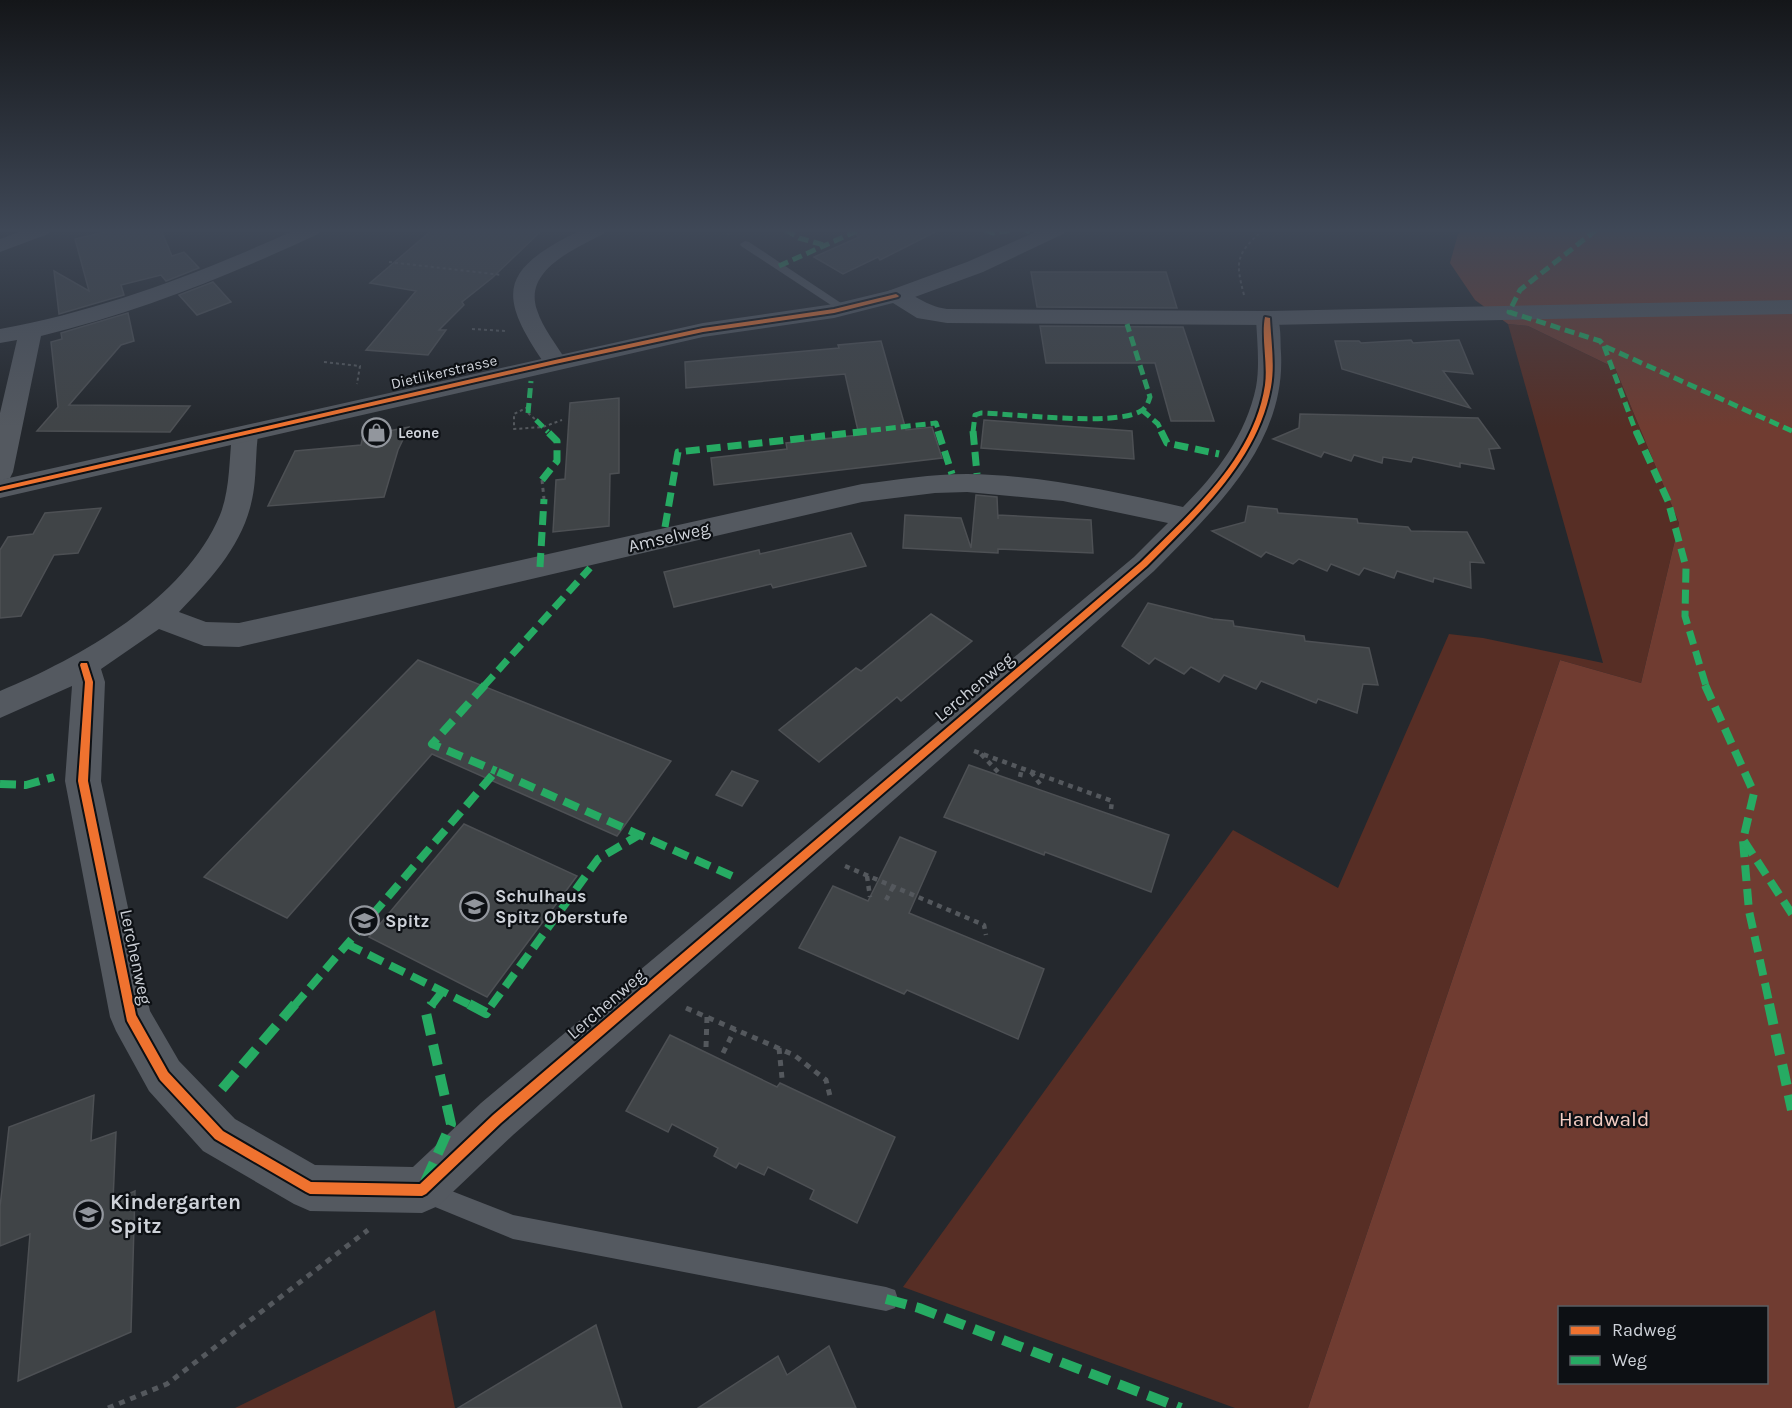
<svg xmlns="http://www.w3.org/2000/svg" width="1792" height="1408" font-family="Karla,sans-serif">
<style>
.green{fill:#572e25}
.forest{fill:#703c31;fill-rule:evenodd}
.building{fill:#404447;stroke:#4d5054;stroke-width:1.5}
.lines{fill:none;stroke-linecap:round;stroke-linejoin:round}
.path-far3{stroke:#54585d;stroke-width:2;stroke-dasharray:3 3;stroke-linecap:butt}
.path-far2{stroke:#54585d;stroke-width:3;stroke-dasharray:4 4;stroke-linecap:butt}
.path-far1{stroke:#54585d;stroke-width:4.5;stroke-dasharray:5 5;stroke-linecap:butt}
.path{stroke:#54585d;stroke-width:5;stroke-dasharray:6 6;stroke-linecap:butt}
.service{fill:#545960;fill-rule:evenodd}
.minor{fill:#545960;fill-rule:evenodd}
.tertiary{fill:#545960;fill-rule:evenodd}
.quiet-far3{stroke:#26ab63;stroke-width:5;stroke-dasharray:10 5;stroke-linecap:butt}
.quiet-far2{stroke:#26ab63;stroke-width:7;stroke-dasharray:14 7;stroke-linecap:butt}
.quiet-far1{stroke:#26ab63;stroke-width:8;stroke-dasharray:16 8;stroke-linecap:butt}
.quiet{stroke:#26ab63;stroke-width:10;stroke-dasharray:21 10;stroke-linecap:butt}
.cycleway-casing{stroke:#0d1014;stroke-width:4}
.cycleway{fill:#ef722f;fill-rule:evenodd}
.labels{text-anchor:middle;dominant-baseline:central;stroke-width:4.5;stroke-linejoin:round;paint-order:stroke}
.far-street-label{font-size:15px;fill:#ced2d9;stroke:#0d1014}
.far-poi-label{font-size:15px;font-weight:bold;fill:#ced2d9;stroke:#0d1014;text-anchor:start}
.street-label{font-size:18px;fill:#ced2d9;stroke:#0d1014}
.poi-label{font-size:18px;font-weight:bold;fill:#ced2d9;stroke:#0d1014;text-anchor:start}
.near-park-label{font-size:21px;fill:#f4cdc3;stroke:#0d1014}
.near-poi-label{font-size:21px;font-weight:bold;fill:#ced2d9;stroke:#0d1014;text-anchor:start}
</style>
<rect width="100%" height="100%" fill="#24282d"/>
<g class="green">
<polygon points="1508,324 1528,326 1615,368 1679,523 1641,683 1560,660 1308,1408 1235,1408 903,1287 1233,830 1338,888 1449,634 1483,638 1603,663"/>
<polygon points="435,1310 455,1408 235,1408"/>
</g>
<path class="forest" d="M1463 230H1792V1408H1308L1560 660 1641 683 1679 523 1615 368 1528 326 1508 324 1475 300 1450 263 1458 234ZM1560 1308H1766V1382H1560Z"/>
<g class="building">
<polygon points="113,230 161,230 172,256 184,252 199,268 166,281 161,275 121,285 124,295 59,314 54,271 89,291 75,239"/>
<polygon points="432,230 542,230 492,278 462,302 464,305 439,330 446,330 428,355 366,350 416,291 370,283"/>
<polygon points="851,230 939,230 880,260 878,257 843,274 814,257 859,237"/>
<polygon points="1031,272 1166,272 1177,308 1037,307"/>
<polygon points="213,282 231,302 197,315 179,295"/>
<polygon points="128,313 134,341 121,345 69,405 190,406 170,432 37,431 58,407 51,342 62,339 61,333"/>
<polygon points="1040,326 1183,327 1214,421 1171,421 1155,363 1046,363"/>
<polygon points="1411,340 1413,343 1459,340 1473,374 1443,371 1470,408 1342,369 1335,341 1359,341 1361,343"/>
<polygon points="881,341 906,430 932,427 942,458 714,485 711,458 787,449 786,443 859,435 845,374 686,388 685,362 839,348 838,345"/>
<polygon points="619,398 619,473 610,474 609,526 553,532 556,480 565,479 570,403"/>
<polygon points="1300,414 1478,418 1500,448 1489,449 1494,469 1460,463 1460,467 1413,457 1411,462 1383,457 1382,463 1354,455 1351,461 1324,452 1321,457 1273,439 1299,428"/>
<polygon points="984,420 1132,431 1134,459 981,448"/>
<polygon points="409,427 398,450 384,497 268,506 295,451 361,445 363,436"/>
<polygon points="976,495 997,497 998,519 998,515 1091,520 1093,553 998,549 998,553 903,548 905,515 961,518 971,548"/>
<polygon points="1248,506 1277,509 1278,513 1357,519 1358,523 1408,527 1411,531 1467,532 1484,563 1470,562 1471,588 1434,578 1433,582 1397,571 1394,578 1364,568 1359,575 1331,564 1327,571 1299,559 1293,564 1266,552 1261,557 1212,531 1245,522"/>
<polygon points="101,508 78,553 54,555 21,616 0,618 0,550 8,537 33,534 45,513"/>
<polygon points="851,533 866,566 773,588 771,584 674,607 664,572 759,550 760,554"/>
<polygon points="1148,603 1213,619 1233,621 1234,626 1304,636 1305,641 1369,648 1378,685 1363,684 1357,713 1318,699 1316,703 1261,681 1256,689 1224,675 1219,682 1191,667 1184,674 1155,658 1149,664 1122,646"/>
<polygon points="931,614 972,641 901,701 897,697 819,762 779,730 856,668 861,671"/>
<polygon points="418,660 671,761 617,836 432,754 287,918 204,877"/>
<polygon points="969,765 1169,835 1151,892 1045,852 1044,855 944,817"/>
<polygon points="732,771 758,781 742,806 716,795"/>
<polygon points="464,824 577,876 487,997 369,937"/>
<polygon points="900,837 936,852 909,913 1044,969 1018,1039 907,990 904,994 799,948 833,886 868,901"/>
<polygon points="670,1035 777,1087 780,1083 895,1137 857,1223 810,1199 814,1190 768,1167 764,1175 739,1163 736,1168 714,1156 718,1148 672,1124 668,1132 626,1111"/>
<polygon points="94,1095 91,1141 116,1132 113,1201 135,1191 131,1332 18,1381 30,1234 0,1246 0,1207 9,1127"/>
<polygon points="596,1325 622,1408 458,1408"/>
<polygon points="829,1346 856,1408 698,1408 778,1356 787,1375"/>
</g>
<g class="lines">
<g class="path-far3">
<polyline points="722,230 729,234"/>
<polyline points="389,262 502,275"/>
<path d="M1244 295C1235 261 1236 254 1263 230"/>
<polyline points="472,329 505,331"/>
<polyline points="324,362 360,366 357,384"/>
<polyline points="528,407 514,414 514,429 543,427 562,420"/>
<polyline points="528,413 536,420"/>
</g>
<polyline class="path-far2" points="542,480 544,499"/>
<g class="path-far1">
<polyline points="974,751 1112,801 1111,809"/>
<polyline points="981,754 998,772"/>
<polyline points="1031,772 1043,788"/>
<polyline points="1020,777 1022,768"/>
<polyline points="845,866 984,925 986,935"/>
<polyline points="867,876 870,897"/>
<polyline points="886,900 893,887"/>
</g>
<g class="path">
<polyline points="686,1008 794,1055 826,1080 831,1100"/>
<polyline points="706,1047 707,1017"/>
<polyline points="779,1048 782,1078"/>
<polyline points="723,1053 735,1029"/>
<polyline points="108,1408 167,1384 368,1230"/>
</g>
<g class="service">
<polygon points="745,241 749,242 850,309 848,311 840,311 741,246 740,244"/>
<polygon points="426,1181 513,1215 886,1287 895,1290 898,1299 895,1308 886,1311 513,1239 418,1200 415,1192 418,1184"/>
</g>
<g class="minor">
<polygon points="24,230 51,230 48,234 0,252 0,239"/>
<path d="M295 230H321L318 234C228 276 138 312 41 336L13 472 10 478 0 481V413L17 340 0 343V329C104 310 200 273 295 230Z"/>
<path d="M581 230H606L603 234C575 249 523 270 537 310 543 329 557 345 567 362L563 367 555 369 547 367C496 294 499 270 581 230Z"/>
<polygon points="1040,230 1066,230 1063,234 983,272 904,301 896,303 888,301 885,296 888,291 967,262"/>
<path d="M1267 311 1275 313C1282 323 1280 341 1281 353 1286 445 1213 511 1154 571L513 1135 438 1206 422 1213 310 1211 294 1204 203 1151 149 1091 116 1031 110 1017 65 781 72 686 0 718V691C80 658 185 599 220 515 230 490 229 461 232 434L236 428 245 426 254 428 258 434C255 457 257 481 251 504 241 547 209 581 179 612L206 622 239 623 862 484C897 480 931 474 967 474 1040 475 1112 491 1183 507 1217 473 1246 435 1256 387 1260 365 1257 340 1256 318L1259 313ZM967 492 1063 501 1168 523 1134 557 481 1103 413 1167 315 1165 235 1119 179 1061 150 1011 101 781 105 682 101 669 159 629 204 646 239 647 862 502 935 493Z"/>
</g>
<path class="tertiary" d="M896 289C916 294 925 306 947 309L1267 311 1792 300V314L1267 325 947 323 917 318 893 303 834 318 703 337 0 498V480L703 323 834 304Z"/>
<g class="quiet-far3">
<polyline points="786,230 799,238 824,245"/>
<polyline points="985,230 993,233 1013,230"/>
<polyline points="1025,230 1030,232"/>
<polyline points="1596,230 1520,290 1509,312 1600,341 1604,346 1792,431"/>
<polyline points="779,266 859,230"/>
<polyline points="1604,346 1636,432"/>
<polyline points="1142,410 1158,424 1162,432"/>
<polyline points="528,413 531,381"/>
<polyline points="536,420 548,432"/>
<polyline points="856,432 936,423 939,432"/>
<path d="M973 432 975 415 981 413C1017 414 1110 426 1139 412 1146 409 1148 403 1150 397L1127 324"/>
</g>
<g class="quiet-far2">
<polyline points="938,431 952,474"/>
<polyline points="973,431 977,474"/>
<polyline points="1161,431 1167,443 1219,454"/>
<polyline points="1636,431 1668,501 1686,567 1685,616 1706,686"/>
<polyline points="542,480 557,461 557,441 547,431"/>
<polyline points="665,527 678,452 869,431"/>
<polyline points="540,567 544,499"/>
<polyline points="484,686 590,568"/>
</g>
<g class="quiet-far1">
<polyline points="485,685 432,744 496,771"/>
<polyline points="1705,685 1754,793 1743,840 1749,911 1770,1006"/>
<polyline points="0,784 26,785 54,777"/>
<polyline points="1744,841 1792,914"/>
<polyline points="347,944 472,1006"/>
<polyline points="294,1006 496,771 739,879"/>
<polyline points="431,1006 441,993"/>
<polyline points="491,1006 598,859 639,835"/>
</g>
<g class="quiet">
<polyline points="469,1004 486,1013 492,1004"/>
<polyline points="1769,1004 1792,1110"/>
<polyline points="222,1089 295,1004"/>
<polyline points="425,1182 451,1124 426,1013 432,1004"/>
<polyline points="886,1299 919,1308 1181,1408"/>
</g>
<defs>
<g id="cycleway">
<polygon points="896,294 899,296 898,297 834,313 703,332 555,364 0,491 0,487 555,360 703,328 834,309"/>
<path d="M1265 317 1270 318C1271 340 1275 365 1271 387 1258 461 1197 515 1147 566L501 1123 426 1194 422 1196 310 1194 306 1192 215 1139 160 1080 127 1021 78 781 85 682 80 665 81 663H87L93 682 88 781 136 1015 168 1072 223 1131 311 1182 420 1184 493 1115 1141 562C1191 512 1254 459 1265 385 1268 363 1261 337 1265 317Z"/>
</g>
</defs>
<use href="#cycleway" class="cycleway-casing"/>
<use href="#cycleway" class="cycleway"/>
</g>
<linearGradient id="sky" x2="0" y2="1"><stop stop-color="#141619"/><stop offset="0.54" stop-color="#3f4857"/><stop offset="1" stop-color="#3f4857" stop-opacity="0"/></linearGradient>
<rect width="1792" height="427" fill="url(#sky)"/>
<defs>
<symbol id="shop-ring" viewBox="-11 -11 22 22"><circle r="9.5" fill="#0d1014" stroke="#92969d" stroke-width="1.5"/><path d="M-5-2.5h2.3a2.7 3.5 0 0 1 5.4 0H5L5.5 6h-11ZM-1.5-2.5h3a1.5 2.3 0 0 0-3 0Z" fill="#92969d"/></symbol>
<symbol id="school-ring" viewBox="-11 -11 22 22"><circle r="9.5" fill="#0d1014" stroke="#92969d" stroke-width="1.5"/><path d="M0-5L7-2L0 1L-7-2ZM-4 1L0 2.5L4 1V4Q0 6-4 4Z" fill="#92969d"/></symbol>
</defs>
<g fill-rule="evenodd">
<use href="#shop-ring" x="360" y="416" width="33" height="33"/>
<use href="#school-ring" x="458" y="890" width="33" height="33"/>
<use href="#school-ring" x="348" y="904" width="33" height="33"/>
<use href="#school-ring" x="72" y="1198" width="33" height="33"/>
</g>
<g class="labels">
<g class="far-street-label">
<text transform="translate(444 372) rotate(-13)">Dietlikerstrasse</text>
</g>
<g class="far-poi-label">
<text x="398" y="433">Leone</text>
</g>
<g class="street-label">
<text transform="translate(669 537) rotate(-13)">Amselweg</text>
<text transform="translate(974 687) rotate(-40)">Lerchenweg</text>
<text transform="translate(136 957) rotate(78)">Lerchenweg</text>
<text transform="translate(606 1004) rotate(-41)">Lerchenweg</text>
</g>
<g class="poi-label">
<text x="495" y="896">Schulhaus<tspan x="495" dy="21">Spitz Oberstufe</tspan></text>
<text x="385" y="921">Spitz</text>
</g>
<g class="near-park-label">
<text x="1604" y="1119">Hardwald</text>
</g>
<g class="near-poi-label">
<text x="110" y="1202">Kindergarten<tspan x="110" dy="24">Spitz</tspan></text>
</g>
</g>
<rect x="1558" y="1306" width="210" height="78" fill="#0d1014" stroke="#5a5e63" stroke-width="1.5"/>
<rect x="1570" y="1326" width="30" height="9" fill="#ef722f" stroke="#5a5e63" stroke-width="1.5"/>
<text x="1612" y="1336" font-size="18" fill="#ced2d9">Radweg</text>
<rect x="1570" y="1356" width="30" height="9" fill="#26ab63" stroke="#5a5e63" stroke-width="1.5"/>
<text x="1612" y="1366" font-size="18" fill="#ced2d9">Weg</text>
</svg>
